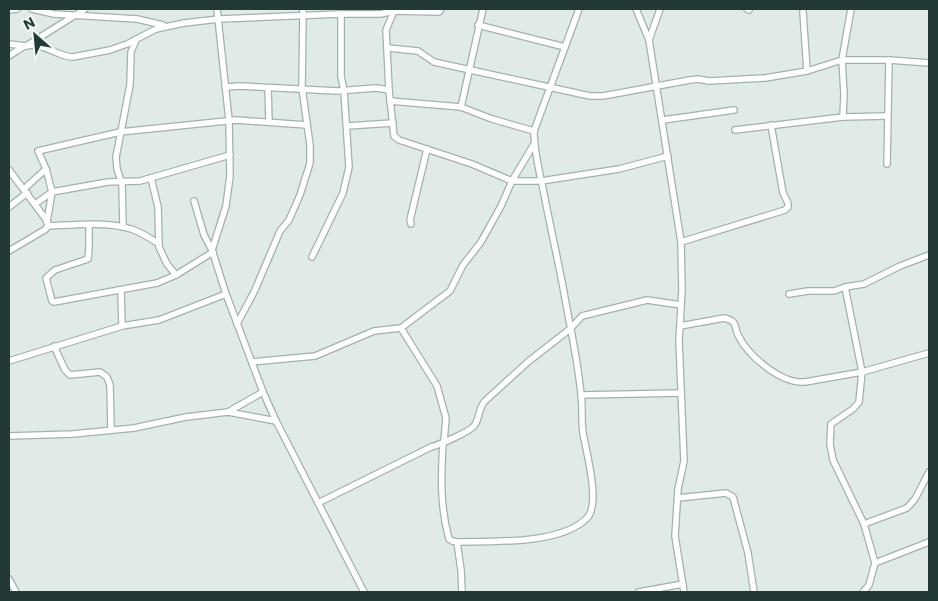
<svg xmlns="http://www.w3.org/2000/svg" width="938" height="601" font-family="Commissioner,sans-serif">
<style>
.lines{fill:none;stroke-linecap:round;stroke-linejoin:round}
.minor-casing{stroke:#a3b1ad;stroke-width:8}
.minor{stroke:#fff;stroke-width:5.5}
</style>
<rect width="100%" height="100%" fill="#e0eae6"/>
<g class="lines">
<defs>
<g id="minor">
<polyline points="32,9 54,14 137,19 163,25"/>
<polyline points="217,9 229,120 230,176 226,206 212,250 226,294 263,392 276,421 364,592"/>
<polyline points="636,9 649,40 681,242 682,290 679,341 684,461 678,489 675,536 684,592"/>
<polyline points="747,9 749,10"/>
<polyline points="9,10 17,9"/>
<polyline points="394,11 386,30 389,90 394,136 399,140 472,164 512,181 541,181 619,169 668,156"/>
<polyline points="803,12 807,71"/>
<polyline points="478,25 565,47"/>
<polyline points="649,40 660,9"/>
<polyline points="9,44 26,46 85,9"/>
<polyline points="388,48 418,51 434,62 590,96 603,96 690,80 698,79 709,81 765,78 807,71 842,60 889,60 929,63"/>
<path d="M9 56C14 53 21 47 26 46 43 42 58 57 73 57L110 50 127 44 156 29 184 23 219 19 341 14H380L394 11 439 12 441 9"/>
<polyline points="226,87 239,86 337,91 376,88 389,90"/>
<polyline points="268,88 269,122"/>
<polyline points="390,101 461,107 492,119 534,131"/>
<polyline points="461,107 483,9"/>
<polyline points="843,117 887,116"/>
<polyline points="663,120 734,110"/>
<polyline points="347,126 393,123"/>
<polyline points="735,130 843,117 844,94 842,60 851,9"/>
<polyline points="887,164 889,60"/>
<polyline points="9,170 45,218 48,224 46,229 9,251"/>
<polyline points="151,178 158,207 159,247 167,264 176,275"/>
<polyline points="24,189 46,169"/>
<polyline points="194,201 204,235 212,250"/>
<polyline points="35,204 52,192 108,182 140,181 230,155"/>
<polyline points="9,207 27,193"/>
<polyline points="47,222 52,192 46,169 38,151 120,132 236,120 307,125"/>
<polyline points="411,224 410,220 427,149"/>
<polyline points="89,225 89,247 88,259 55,270 46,278 52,301 54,302 157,283 176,275 213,252"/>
<path d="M48 226C72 225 108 221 131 229 141 232 150 238 159 244"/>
<polyline points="123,227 122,184 117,169 116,157 130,85 131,52 136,40"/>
<polyline points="681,242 785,210 788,207 788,203 783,193 771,125"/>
<polyline points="312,257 343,193 349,167 344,91 341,76 341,14"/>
<polyline points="121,290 122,326"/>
<polyline points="789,294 808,291 834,291 845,287 864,284 900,266 929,255"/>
<polyline points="237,324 255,290 280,231 289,220 300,195 310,163 310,145 302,88 303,9"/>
<path d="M680 326 724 318C728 319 732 320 734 323 736 327 736 331 738 335 748 356 781 384 805 382L862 372 845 287"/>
<polyline points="401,328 437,386 446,418 444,441"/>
<polyline points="54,346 65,370 70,375 100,372 107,377 110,385 111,429"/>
<polyline points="9,361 122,326 159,320 226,294"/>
<polyline points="252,362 315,356 374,331 401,328 438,300 450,291 463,265 481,242 501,206 512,181 534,144"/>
<polyline points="581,395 681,393"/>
<polyline points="228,412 263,392"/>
<polyline points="9,436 73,434 134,428 186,417 228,412 276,421"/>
<path d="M443 443C441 476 440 507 449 539L452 541 457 542"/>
<polyline points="678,498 726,493 733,497 748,553 754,592"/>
<path d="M318 503 431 447C439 445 469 432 474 426 480 419 478 408 485 401L529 361 570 329 582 316 647 300 681 305"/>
<polyline points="864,524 907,508 915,499 929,472"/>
<polyline points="875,563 929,542"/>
<polyline points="9,579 16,592"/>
<path d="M462 592 461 570 457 542C492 541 561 545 587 518 601 504 586 451 583 433 581 420 583 408 581 395 578 359 569 323 563 287 557 256 550 225 544 194 540 173 534 153 534 131L579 9"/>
<polyline points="639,592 683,584"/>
<polyline points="863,592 869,585 875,563 864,524 833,460 830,444 831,424 853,409 859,402 862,372 929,353"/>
</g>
</defs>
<use href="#minor" class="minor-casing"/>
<use href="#minor" class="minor"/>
</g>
<rect width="938" height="601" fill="none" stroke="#223934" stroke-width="20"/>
<g transform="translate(35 35) rotate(333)" stroke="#f0f7f4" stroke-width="4" paint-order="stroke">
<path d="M0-4L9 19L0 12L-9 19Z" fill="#223934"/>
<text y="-8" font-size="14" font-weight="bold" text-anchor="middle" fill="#223934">N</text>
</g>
</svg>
